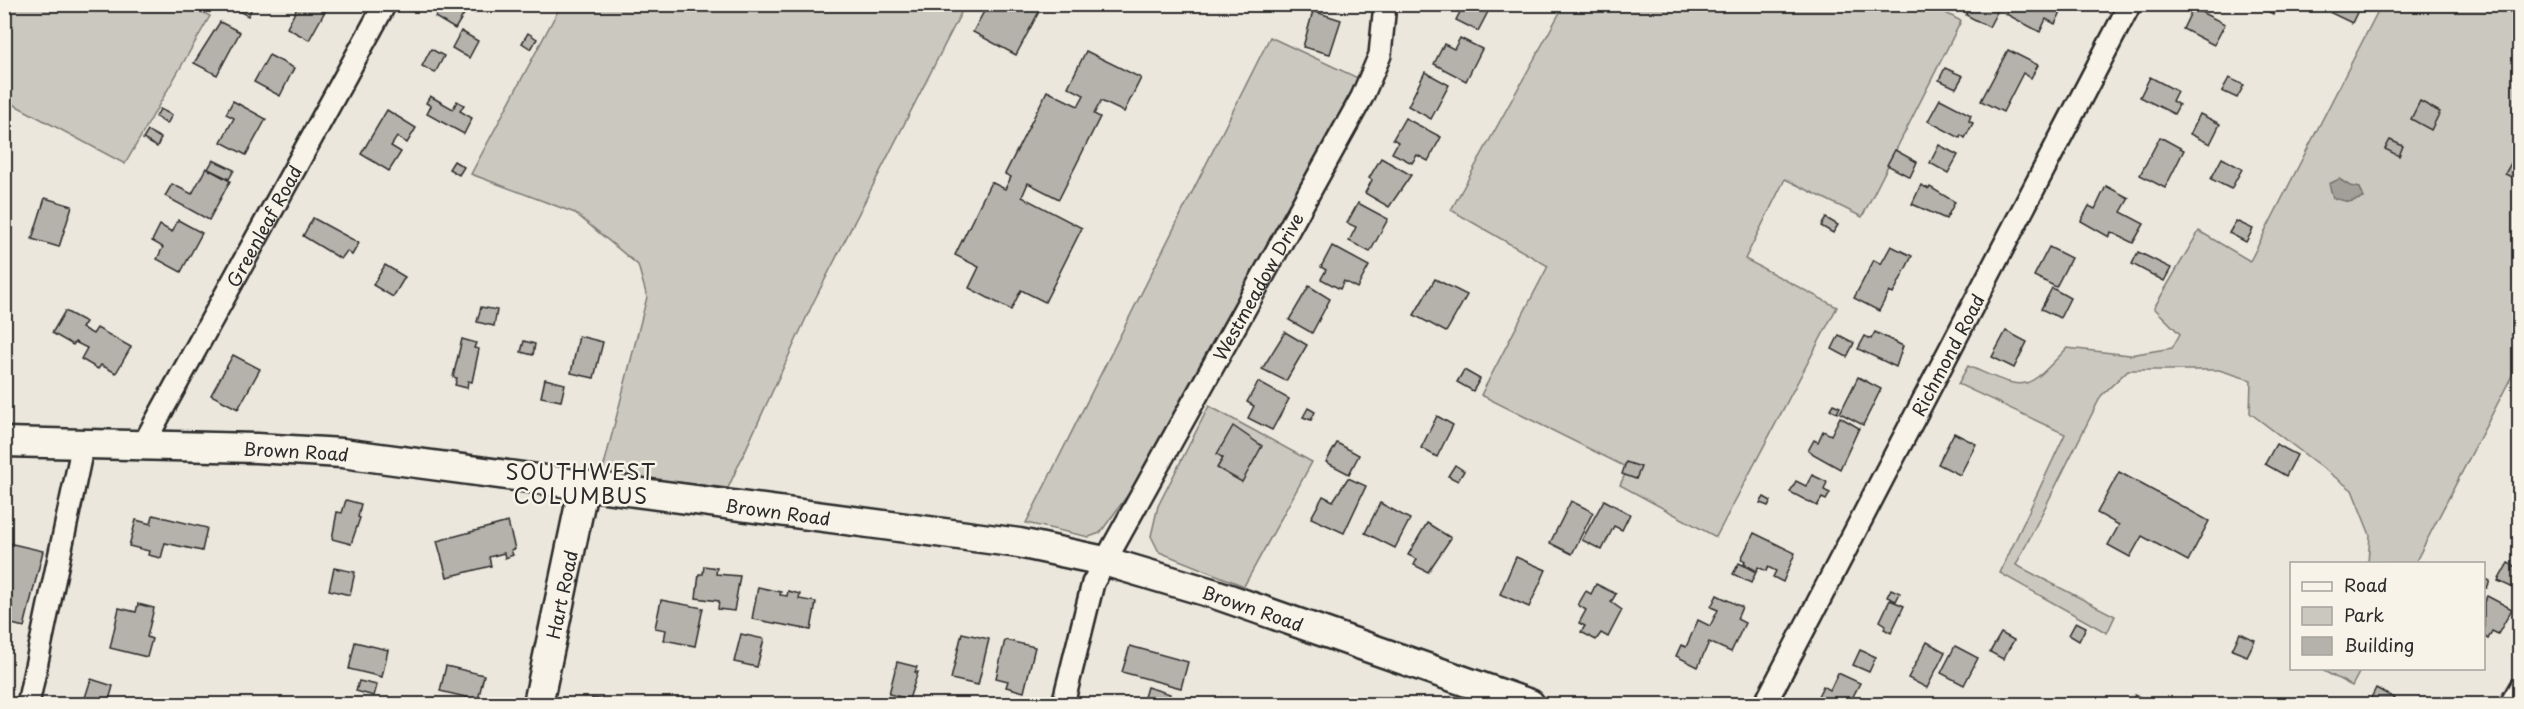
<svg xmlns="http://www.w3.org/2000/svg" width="2524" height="709" font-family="'Playpen Sans',sans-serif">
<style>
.green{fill:#cbc8bf;stroke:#7b7a75;stroke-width:1.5}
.water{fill:#a29f98;stroke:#72716c;stroke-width:1.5}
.building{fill:#b5b2ab;stroke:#2b2b2b;stroke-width:1.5}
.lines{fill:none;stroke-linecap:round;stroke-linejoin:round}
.street-casing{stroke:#2b2b2b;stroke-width:26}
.secondary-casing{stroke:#2b2b2b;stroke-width:33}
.street{stroke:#f7f3e8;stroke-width:21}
.secondary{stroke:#f7f3e8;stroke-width:28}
.labels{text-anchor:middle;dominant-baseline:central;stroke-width:5;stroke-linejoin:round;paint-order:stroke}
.street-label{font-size:18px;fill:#2b2b2b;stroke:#f7f3e8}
.quarter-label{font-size:21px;letter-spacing:1.5px;fill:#2b2b2b;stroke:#f7f3e8}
</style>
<rect width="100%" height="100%" fill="#ebe7dd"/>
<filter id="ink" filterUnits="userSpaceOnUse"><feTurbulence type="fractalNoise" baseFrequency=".0167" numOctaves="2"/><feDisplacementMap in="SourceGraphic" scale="12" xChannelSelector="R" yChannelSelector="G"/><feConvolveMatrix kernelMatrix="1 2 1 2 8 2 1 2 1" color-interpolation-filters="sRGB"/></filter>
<g filter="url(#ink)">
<g class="green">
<polygon points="5,4 189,5 210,16 125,164 11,103 5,113"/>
<polygon points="1929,4 1961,21 1862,217 1785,179 1745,259 1837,307 1716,537 1620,485 1628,468 1481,395 1548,266 1451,210 1564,5"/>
<polygon points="561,5 965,5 813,303 728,488 602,473 647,297 638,265 575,213 471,174"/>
<path d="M2381 5H2519V362L2415 563H2368L2370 535 2352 490 2250 413 2251 380 2219 370H2128L2101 396 2016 565 2115 616 2107 633 2000 573 2065 434 1958 384 1968 366C2026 390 2023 395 2067 348L2130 355 2172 348 2180 334 2154 308 2199 231 2250 261Z"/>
<polygon points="1270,37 1360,79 1130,492 1100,533 1089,537 1026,523"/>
<polygon points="1209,406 1312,462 1244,586 1159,552 1151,536 1158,506"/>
<polygon points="2320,669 2361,669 2352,686"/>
</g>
<polygon class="water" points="2339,179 2350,186 2360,188 2364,198 2349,202 2333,198 2329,184"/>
<g class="building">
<polygon points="226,4 254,4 248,16"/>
<polygon points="299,4 329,4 309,40 287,28"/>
<polygon points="434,4 480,4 475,13 467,9 455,29 435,17 440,8"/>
<polygon points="988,4 1043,4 1016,55 973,32"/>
<polygon points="1464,4 1492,4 1478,31 1456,20"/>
<polygon points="1971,4 1993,4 1999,8 1989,27 1966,15"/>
<polygon points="2011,4 2065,4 2055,24 2046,19 2040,32 2006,14"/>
<polygon points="2254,4 2278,4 2273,14"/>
<polygon points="2335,4 2361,4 2352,23 2331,13"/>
<polygon points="2193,8 2225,24 2214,45 2183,29"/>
<polygon points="1313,11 1341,20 1330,54 1303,47"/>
<polygon points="220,22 240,32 217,75 194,63"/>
<polygon points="461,31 478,41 469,58 452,48"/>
<polygon points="528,33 537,39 531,49 522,43"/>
<polygon points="1460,38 1482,49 1466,81 1434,64 1444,44 1454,49"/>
<polygon points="431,49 444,56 435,73 422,66"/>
<polygon points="2008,50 2038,65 2031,78 2023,73 2003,112 1981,101"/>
<polygon points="1086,51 1141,78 1124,112 1101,101 1094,114 1100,117 1059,199 1028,183 1022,197 1082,228 1045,302 1021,290 1011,310 969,288 979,267 955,255 991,182 1005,189 1011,177 1005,174 1047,91 1078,106 1084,95 1068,87"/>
<polygon points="269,55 294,68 280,96 254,82"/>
<polygon points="1945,68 1963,76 1956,88 1939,80"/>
<polygon points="1425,72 1449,85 1431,119 1408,106"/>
<polygon points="2150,77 2177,91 2172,101 2179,105 2174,114 2140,97"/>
<polygon points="2229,78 2244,85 2237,98 2222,91"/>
<polygon points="430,96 453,109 457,101 464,105 460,111 472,118 464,134 427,114 431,106 426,103"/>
<polygon points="1940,99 1971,115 1969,121 1973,123 1965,138 1961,135 1960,138 1928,121"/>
<polygon points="233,101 266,119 246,155 221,142 234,118 226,114"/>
<polygon points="2420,101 2440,112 2431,130 2411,119"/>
<polygon points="160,109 172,115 167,124 156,117"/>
<polygon points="387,110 416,128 407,143 397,137 391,146 401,152 389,171 361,154"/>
<polygon points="2200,114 2220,124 2210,144 2190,134"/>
<polygon points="1405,118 1441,137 1428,161 1417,155 1412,163 1392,153 1398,142 1393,139"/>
<polygon points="148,131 161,138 157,147 143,139"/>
<polygon points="2160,137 2184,150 2165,188 2140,175"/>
<polygon points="2390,140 2403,146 2399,156 2385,149"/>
<polygon points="1939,145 1958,155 1948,173 1930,163"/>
<polygon points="1895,150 1917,162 1910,177 1887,165"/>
<polygon points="2515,156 2520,158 2520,181 2505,174"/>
<polygon points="1381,158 1411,175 1389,207 1365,193 1372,180 1369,178"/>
<polygon points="2222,158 2242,169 2231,189 2211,179"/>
<polygon points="213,160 234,170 229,179 208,169"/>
<polygon points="454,161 464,167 459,175 449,169"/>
<polygon points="206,168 230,181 209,220 165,196 172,184 192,194"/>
<polygon points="1921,185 1929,189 1930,187 1955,202 1946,219 1912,204"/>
<polygon points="2106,186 2129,198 2121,212 2144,224 2133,243 2111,232 2109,237 2081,221 2089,206 2095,209"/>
<polygon points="45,198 72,206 59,247 32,239"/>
<polygon points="1358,203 1388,219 1370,252 1349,241 1356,227 1347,223"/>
<polygon points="313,218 359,243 352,255 347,251 341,259 303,236"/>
<polygon points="1826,218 1838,225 1833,233 1821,226"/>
<polygon points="178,220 202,233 181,272 157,259 163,247 152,241 160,225 172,232"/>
<polygon points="2236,221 2253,229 2246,242 2229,233"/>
<polygon points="1332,246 1369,266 1357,288 1344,281 1340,289 1321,279 1326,270 1321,267"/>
<polygon points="1891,246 1912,256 1893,294 1889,292 1879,311 1854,298 1874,260 1881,264"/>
<polygon points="2049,247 2071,258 2056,287 2034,276"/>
<polygon points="2138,252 2171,268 2164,281 2132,264"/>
<polygon points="385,265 405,277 393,297 373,285"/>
<polygon points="1435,279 1467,295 1446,332 1414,315"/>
<polygon points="1309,286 1330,299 1312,333 1289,320"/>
<polygon points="2052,288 2070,298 2060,318 2041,309"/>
<polygon points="481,307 497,310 494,326 477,322"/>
<polygon points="65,311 86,322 82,328 93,334 97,328 131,347 116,373 101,365 98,369 81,359 87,348 75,342 73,345 52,333"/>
<polygon points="2006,331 2027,342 2014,368 1992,357"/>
<polygon points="1285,332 1307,345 1286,381 1262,369"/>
<polygon points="1875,332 1903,346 1896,367 1858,349 1865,336 1871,339"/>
<polygon points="1839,335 1854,343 1847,357 1832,349"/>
<polygon points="579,336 603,342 594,378 571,373"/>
<polygon points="462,339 476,343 474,348 479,349 472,382 468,381 467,388 455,385 457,378 453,377"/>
<polygon points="524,341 535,344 533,355 521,352"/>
<polygon points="233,355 260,369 238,409 211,395"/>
<polygon points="1464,370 1480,379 1473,391 1457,382"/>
<polygon points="1858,377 1881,389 1863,425 1840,413"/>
<polygon points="545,379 565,384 561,401 541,397"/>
<polygon points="1258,382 1289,399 1272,430 1248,418 1254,406 1247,402"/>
<polygon points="1833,404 1840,407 1837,413 1830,409"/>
<polygon points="1308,408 1315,412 1311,420 1303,417"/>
<polygon points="1437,416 1453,425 1437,457 1421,448"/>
<polygon points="1840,417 1859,428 1840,469 1808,451 1814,440 1818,442 1823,431 1831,435"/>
<polygon points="1233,426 1262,446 1242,482 1217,468 1223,458 1217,454"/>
<polygon points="1954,433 1976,444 1960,475 1938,464"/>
<polygon points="1337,443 1359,455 1349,474 1326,462"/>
<polygon points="2276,444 2297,455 2286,476 2265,464"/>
<polygon points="1626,462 1641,467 1636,479 1622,474"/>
<polygon points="1455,465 1464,471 1458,481 1448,476"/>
<polygon points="2119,472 2209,521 2188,561 2142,536 2130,557 2108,545 2119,525 2097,513"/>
<polygon points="1812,475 1827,482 1824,490 1830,493 1826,500 1822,498 1817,506 1790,492 1796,481 1806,486"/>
<polygon points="1348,478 1366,486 1344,533 1311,518 1323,496 1333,501"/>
<polygon points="1764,497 1771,501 1768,506 1760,503"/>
<polygon points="346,500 361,504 358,517 360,518 351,544 332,539 337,512 342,513"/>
<polygon points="1604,500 1630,514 1622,530 1614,526 1602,550 1582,540"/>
<polygon points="1571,501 1593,512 1572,554 1550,543"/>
<polygon points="1380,503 1410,519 1395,548 1365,533"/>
<polygon points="153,515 207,528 202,551 165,543 161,558 148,555 149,551 129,546 136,520 151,524"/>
<polygon points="508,522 515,549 511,550 513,555 505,558 504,553 489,557 491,566 447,577 437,541"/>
<polygon points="1427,523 1451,538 1428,572 1414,565 1417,559 1408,555"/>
<polygon points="1754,533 1795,553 1783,582 1773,577 1776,571 1768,567 1766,571 1758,567 1757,571 1744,564 1745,561 1741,559"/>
<polygon points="4,542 43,551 24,627 4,622"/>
<polygon points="1516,557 1546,570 1529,607 1500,594"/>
<polygon points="1739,563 1756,572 1751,583 1733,574"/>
<polygon points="2508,563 2520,569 2520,591 2498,581"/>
<polygon points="704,566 717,568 716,574 740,576 734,611 718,609 719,601 696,598 699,574 703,574"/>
<polygon points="334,568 355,572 350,595 329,590"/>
<polygon points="2484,578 2490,581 2487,588 2484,587"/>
<polygon points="1596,584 1616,594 1611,602 1622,610 1608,637 1601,633 1596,640 1581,632 1585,626 1579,623 1586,610 1578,605 1586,591 1591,594"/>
<polygon points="758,587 781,592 780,595 787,596 788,591 800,594 799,599 816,602 811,630 752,619"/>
<polygon points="1891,589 1900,593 1896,601 1887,597"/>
<polygon points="1717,595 1742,607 1737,619 1745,623 1731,652 1709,642 1698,667 1676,656 1681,645 1686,647 1698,620 1710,626 1718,610 1711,607"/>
<polygon points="2487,596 2512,609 2498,634 2492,631 2488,639 2484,636 2484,602"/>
<polygon points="661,600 703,608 695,646 664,640 666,630 655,628"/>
<polygon points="1890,600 1904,606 1891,633 1884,629 1886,625 1880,621"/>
<polygon points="138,604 154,608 147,637 152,639 147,657 110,648 119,608 136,612"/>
<polygon points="2076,622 2086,627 2079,641 2069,635"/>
<polygon points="962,633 989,639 978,685 951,679"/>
<polygon points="2001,633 2014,640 2003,659 1990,652"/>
<polygon points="2240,633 2255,640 2247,656 2232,650"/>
<polygon points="741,634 764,639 757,667 734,662"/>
<polygon points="1005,640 1035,647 1024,692 1006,687 1008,681 996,678"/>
<polygon points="355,642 388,650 382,677 349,669"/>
<polygon points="1927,642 1945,652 1927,688 1908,678"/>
<polygon points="1130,646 1188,662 1181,688 1122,672"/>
<polygon points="1955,646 1978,658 1964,685 1941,673"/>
<polygon points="1860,650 1876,657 1869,672 1853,665"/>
<polygon points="897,662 917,667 915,672 918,672 909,699 889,694"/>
<polygon points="446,666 484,675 478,700 440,691"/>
<polygon points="1838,673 1860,683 1849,704 1814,704 1823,686 1830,690"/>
<polygon points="91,679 113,686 108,704 83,704"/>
<polygon points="359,681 377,685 374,696 356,691"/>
<polygon points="1147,687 1170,694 1167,704 1142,704"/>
<polygon points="2376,688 2394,698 2390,704 2369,702"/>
<polygon points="2135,695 2155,704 2130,704"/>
<polygon points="592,698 614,701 631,704 591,704"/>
<polygon points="1232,698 1255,704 1219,704 1220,699 1230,702"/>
</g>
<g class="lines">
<defs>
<g id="street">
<path id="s1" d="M143 445 385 4"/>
<polyline points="28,704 83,444"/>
<path id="s2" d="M1063 704 1093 583 1362 97 1380 55 1385 4"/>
<path id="s3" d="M1765 704 2130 4"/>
<polyline points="2511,704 2520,688"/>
</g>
<g id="secondary">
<path id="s4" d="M4 442 256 448 342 453 1019 543 1104 561 1215 594 1530 704"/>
<path id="s5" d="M538 704 584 485"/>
</g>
</defs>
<use href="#street" class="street-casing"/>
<use href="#secondary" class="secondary-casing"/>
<use href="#street" class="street"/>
<use href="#secondary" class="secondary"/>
</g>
</g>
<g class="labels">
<g class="street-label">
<text stroke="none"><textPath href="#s1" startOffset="250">Greenleaf Road</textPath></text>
<text stroke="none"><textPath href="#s2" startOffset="464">Westmeadow Drive</textPath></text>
<text stroke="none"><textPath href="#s3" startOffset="394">Richmond Road</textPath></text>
<text stroke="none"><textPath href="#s4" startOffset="292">Brown Road</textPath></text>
<text stroke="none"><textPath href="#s4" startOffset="778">Brown Road</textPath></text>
<text stroke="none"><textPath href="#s5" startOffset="112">Hart Road</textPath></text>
<text stroke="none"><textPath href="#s4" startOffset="1264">Brown Road</textPath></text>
</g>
<g class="quarter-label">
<text x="581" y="471">SOUTHWEST<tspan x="581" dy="24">COLUMBUS</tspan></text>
</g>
</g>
<rect width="2524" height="709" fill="none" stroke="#f7f3e8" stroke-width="24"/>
<rect x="12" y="12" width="2500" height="685" fill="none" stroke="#2b2b2b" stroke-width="2" filter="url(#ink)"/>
<rect x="2290" y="562" width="195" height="108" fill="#f7f3e8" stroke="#a5a39c" stroke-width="1.5"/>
<rect x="2302" y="582" width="30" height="9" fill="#f7f3e8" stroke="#a5a39c" stroke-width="1.5"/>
<text x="2344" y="592" font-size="18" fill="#2b2b2b">Road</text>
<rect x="2302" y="607" width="30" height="18" fill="#cbc8bf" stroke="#a5a39c" stroke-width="1.5"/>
<text x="2344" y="622" font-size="18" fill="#2b2b2b">Park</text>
<rect x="2302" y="637" width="30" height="18" fill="#b5b2ab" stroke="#a5a39c" stroke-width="1.5"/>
<text x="2344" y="652" font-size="18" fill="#2b2b2b">Building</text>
</svg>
